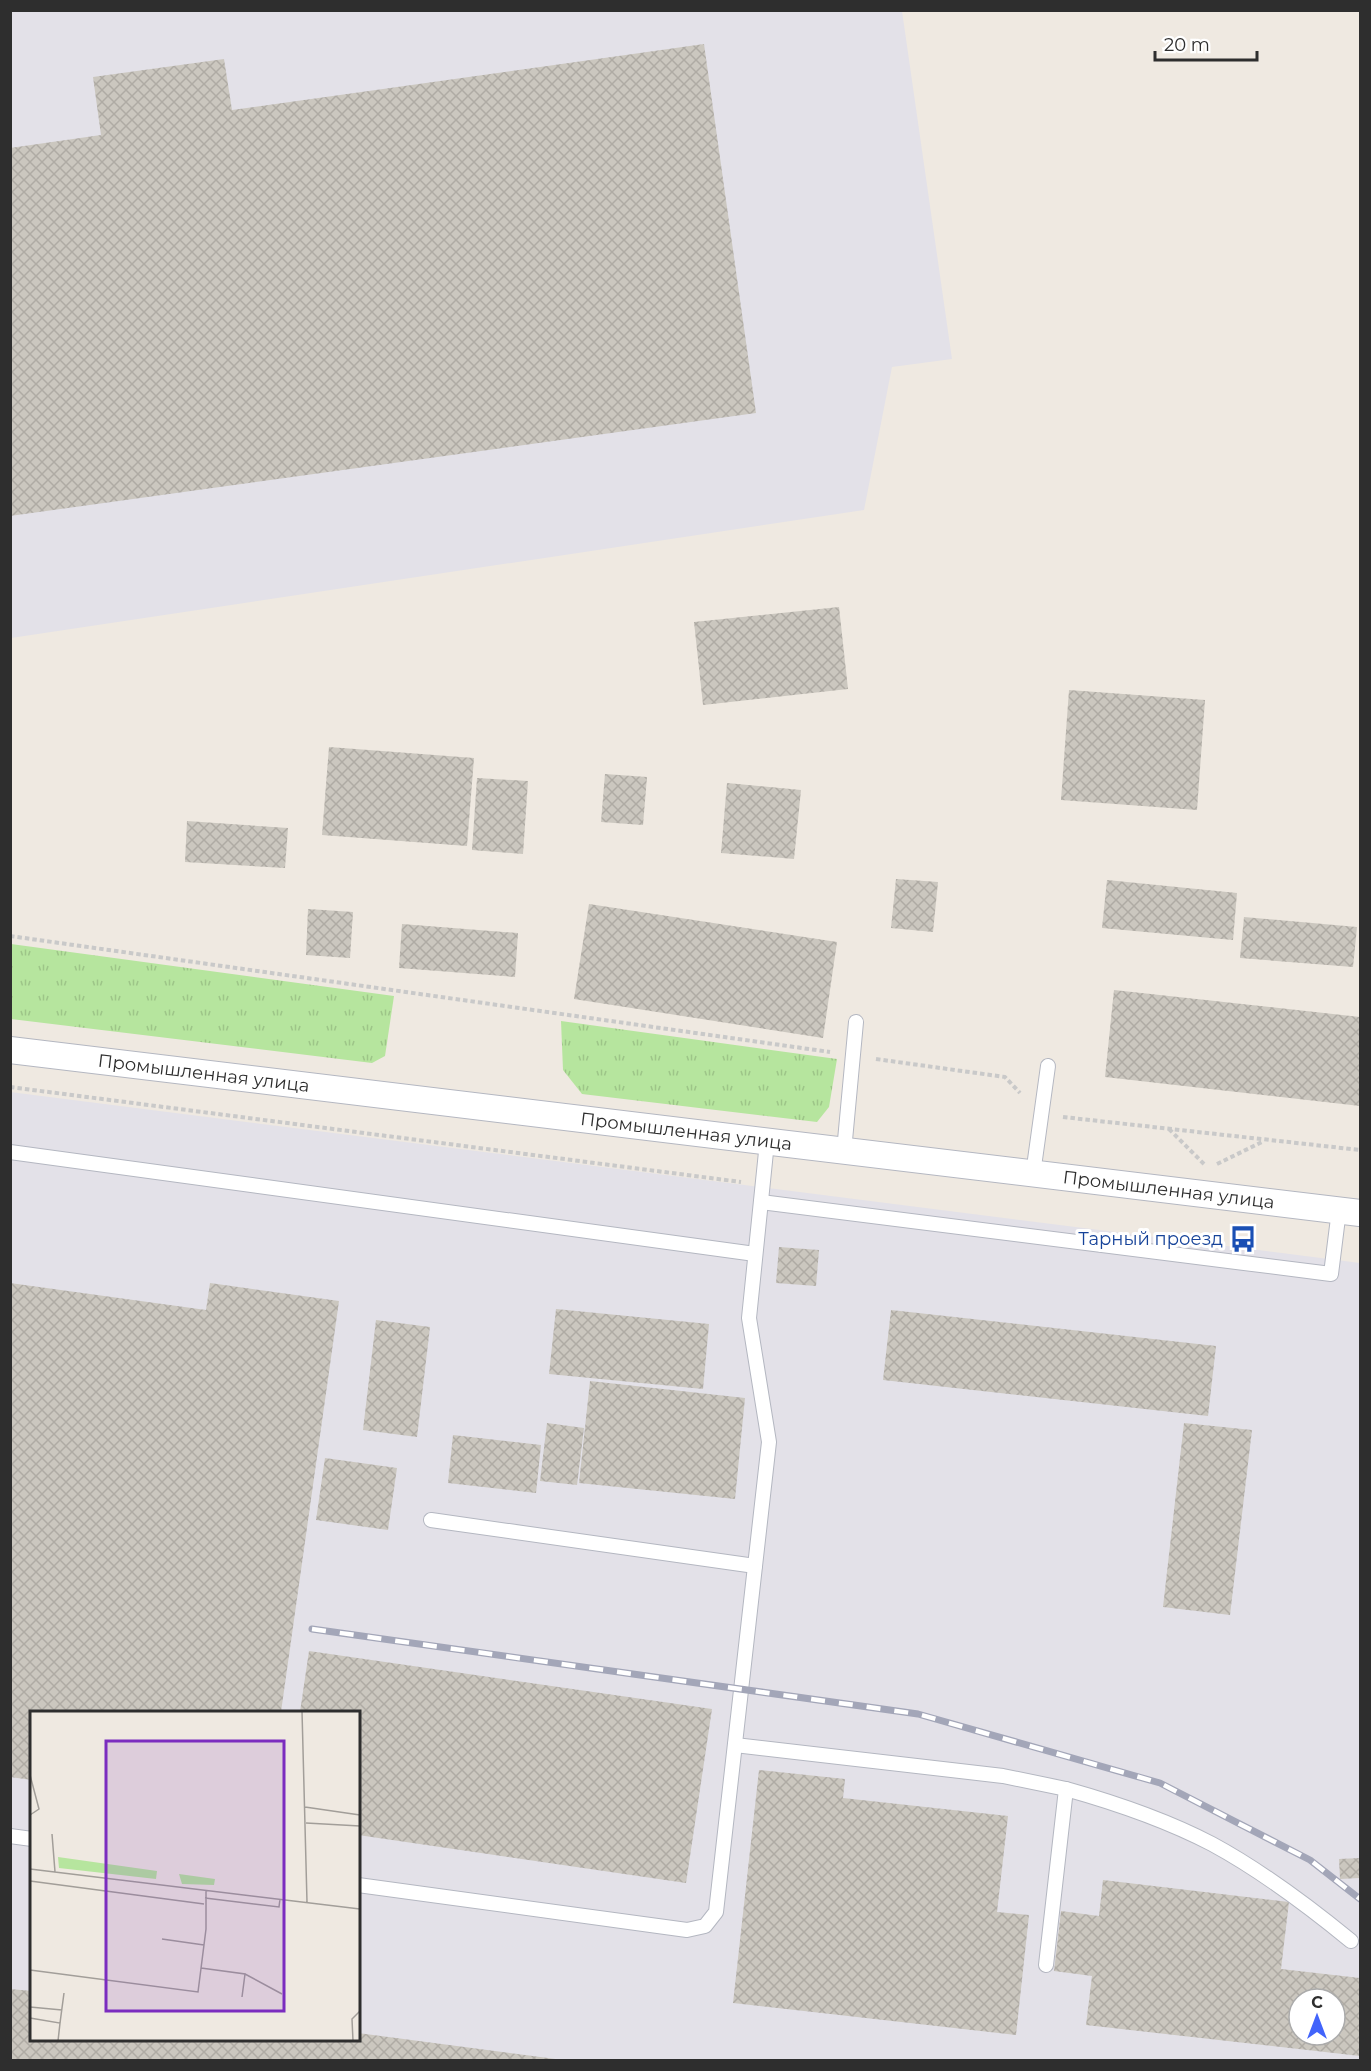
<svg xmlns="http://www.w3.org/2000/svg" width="1371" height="2071" font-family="Montserrat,sans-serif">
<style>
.industrial{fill:#e3e1e8;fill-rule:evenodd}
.grass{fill:url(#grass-tufts)}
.building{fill:url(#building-cross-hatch);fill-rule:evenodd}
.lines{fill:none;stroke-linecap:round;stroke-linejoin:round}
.lane-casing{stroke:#b4b7c1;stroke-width:16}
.street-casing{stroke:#b4b7c1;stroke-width:28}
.path{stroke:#c9c9c9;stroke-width:4;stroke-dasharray:4.5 3;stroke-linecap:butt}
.lane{stroke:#fff;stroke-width:14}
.street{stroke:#fff;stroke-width:26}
.rail-casing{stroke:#a3a6b8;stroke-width:7}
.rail{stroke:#fff;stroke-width:4.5;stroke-dasharray:14;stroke-linecap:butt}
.labels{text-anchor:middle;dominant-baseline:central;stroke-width:6;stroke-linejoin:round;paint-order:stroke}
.street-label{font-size:18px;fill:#2e2e2e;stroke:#fff}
.transit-label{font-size:18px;fill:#164399;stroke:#fff;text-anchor:end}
.inset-road{fill:none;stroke:#a29e99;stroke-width:1.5}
.view{fill:#7b2cbf;fill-opacity:0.15;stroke:#7b2cbf;stroke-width:3}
.inset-edge{fill:none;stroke:#2e2e2e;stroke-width:3}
</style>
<defs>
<pattern id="grass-tufts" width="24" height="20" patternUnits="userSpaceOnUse" patternTransform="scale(1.5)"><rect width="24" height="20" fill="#b6e59e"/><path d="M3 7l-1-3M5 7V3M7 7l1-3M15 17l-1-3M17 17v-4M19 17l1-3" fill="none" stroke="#9dc588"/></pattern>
<pattern id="building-cross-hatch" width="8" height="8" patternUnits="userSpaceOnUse" patternTransform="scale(1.5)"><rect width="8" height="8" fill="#cbc7bf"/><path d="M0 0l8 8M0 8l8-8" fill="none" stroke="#afaba4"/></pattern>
</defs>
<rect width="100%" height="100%" fill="#efe9e1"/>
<g class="industrial">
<polygon points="11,11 902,11 952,359 892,367 864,510 11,638"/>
<path d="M10 1092 1360 1263V2060H11ZM32 1712H358V2040H32ZM1299 1999H1335V2035H1299Z"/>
</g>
<g class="grass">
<polygon points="11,944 394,996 385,1056 372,1063 11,1019"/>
<polygon points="561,1021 837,1059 829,1107 817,1122 582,1094 563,1070"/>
</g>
<g class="building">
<polygon points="704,44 756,413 10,516 10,148 101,135 93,77 224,59 232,110"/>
<polygon points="839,607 848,689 703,705 694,622"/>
<polygon points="1069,690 1205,700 1197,810 1061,800"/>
<polygon points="329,747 474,758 467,846 322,835"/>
<polygon points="605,774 647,777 643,825 601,822"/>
<polygon points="477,778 528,781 523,854 472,850"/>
<polygon points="727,783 801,790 794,859 721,853"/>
<polygon points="187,821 288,828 285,868 185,862"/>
<polygon points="896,879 938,882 933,932 891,928"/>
<polygon points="1107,880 1237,893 1233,940 1102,928"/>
<polygon points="589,904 837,942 823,1038 574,999"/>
<polygon points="308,909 353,912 350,958 306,955"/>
<polygon points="1244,917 1357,927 1353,967 1240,958"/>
<polygon points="402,924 518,933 515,977 399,968"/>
<polygon points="1114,990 1360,1017 1360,1106 1105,1077"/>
<polygon points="779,1247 819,1250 816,1286 776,1283"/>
<polygon points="10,1283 206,1310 210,1283 339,1301 281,1712 32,1712 32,1780 10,1777"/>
<polygon points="556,1309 709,1324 703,1389 549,1374"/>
<polygon points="891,1310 1216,1346 1208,1416 883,1380"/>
<polygon points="376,1320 430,1327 417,1437 363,1430"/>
<polygon points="590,1381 745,1398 735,1499 579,1483"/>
<polygon points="547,1423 584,1428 577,1485 540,1481"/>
<polygon points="1184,1423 1252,1430 1230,1615 1163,1607"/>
<polygon points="453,1435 541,1445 536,1493 448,1483"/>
<polygon points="325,1458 397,1468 388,1530 316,1520"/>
<polygon points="309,1651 712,1709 686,1883 358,1835 358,1712 300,1712"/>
<polygon points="759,1770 845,1779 843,1798 1008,1816 997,1912 1029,1915 1016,2035 733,2003"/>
<polygon points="1360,1858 1360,1878 1340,1879 1339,1859"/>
<path d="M1103 1880 1289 1902 1281 1969 1360 1978V2056L1086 2025 1092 1976 1054 1971 1061 1911 1099 1916ZM1299 1999H1335V2035H1299Z"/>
<polygon points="10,1989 32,1991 32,2040 358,2040 358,2033 563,2060 10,2060"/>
</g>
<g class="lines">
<defs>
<g id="lane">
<polyline points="844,1151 856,1022"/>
<polyline points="10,1152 755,1254"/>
<polyline points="1033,1174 1048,1066"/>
<polyline points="761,1202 1331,1274 1339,1210"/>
<polyline points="431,1520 755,1566"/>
<polyline points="735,1745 1003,1776 1066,1789 1046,1965"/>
<path d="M1066 1789C1116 1803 1166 1820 1212 1844 1262 1871 1307 1905 1351 1941"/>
<polyline points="10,1836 32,1839"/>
<polyline points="358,1885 687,1930 705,1926 716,1912 769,1442 749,1318 767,1142"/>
</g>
<g id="street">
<path id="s1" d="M10 1050 1360 1213"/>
</g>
</defs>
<use href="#lane" class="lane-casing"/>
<use href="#street" class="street-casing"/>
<g class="path">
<polyline points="10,936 830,1052"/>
<polyline points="876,1059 1005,1077 1020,1093"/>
<polyline points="10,1087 741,1182"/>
<polyline points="1063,1117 1360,1150"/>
<polyline points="1169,1129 1204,1164"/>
<polyline points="1217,1164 1262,1142"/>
</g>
<use href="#lane" class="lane"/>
<use href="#street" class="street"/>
<defs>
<polyline id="rail" points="312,1629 918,1714 1160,1783 1310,1860 1360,1899"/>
</defs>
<use href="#rail" class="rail-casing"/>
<use href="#rail" class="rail"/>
</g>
<defs>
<symbol id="bus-bare" viewBox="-9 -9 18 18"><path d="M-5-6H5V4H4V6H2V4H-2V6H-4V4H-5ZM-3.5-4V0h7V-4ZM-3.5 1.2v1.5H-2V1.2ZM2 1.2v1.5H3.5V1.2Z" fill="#1a4fb4" stroke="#fff" stroke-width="2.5" paint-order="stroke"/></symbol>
</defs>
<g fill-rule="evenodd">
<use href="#bus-bare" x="1224" y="1220" width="38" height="38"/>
</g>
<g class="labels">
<g class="street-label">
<text stroke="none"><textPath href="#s1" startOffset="195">Промышленная улица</textPath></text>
<text stroke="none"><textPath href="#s1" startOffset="681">Промышленная улица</textPath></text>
<text stroke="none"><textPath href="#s1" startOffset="1167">Промышленная улица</textPath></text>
</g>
<g class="transit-label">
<text x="1223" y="1239">Тарный проезд</text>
</g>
</g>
<g transform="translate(30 1711)">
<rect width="330" height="330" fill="#efe9e1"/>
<path d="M28 146 127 160 126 168 29 157ZM149 163 185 168 184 174 152 173Z" fill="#b6e59e"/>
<path class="inset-road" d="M272 0 277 191M0 64 9 98 0 104M275 96 330 104M276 112 330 115M22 123 25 161M0 158 330 198M0 170 174 193M175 187 249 196 250 188M132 228 174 234M171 257 215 263 212 286M0 259 168 281 176 218V179M215 263 252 283M0 296 32 299M0 307 30 312 28 330M30 312 34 282M323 330 322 308 330 300"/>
<path class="view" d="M76 30H254V300H76Z"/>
<rect width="330" height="330" class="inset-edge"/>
</g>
<rect width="1371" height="2071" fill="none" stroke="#2e2e2e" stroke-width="24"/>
<g transform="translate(1317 2017)"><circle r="28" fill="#ffffff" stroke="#ababab" stroke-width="1.5"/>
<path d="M0-4.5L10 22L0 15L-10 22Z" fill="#4264fb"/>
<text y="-9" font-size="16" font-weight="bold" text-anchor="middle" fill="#2e2e2e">С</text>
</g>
<path d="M1155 51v9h102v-9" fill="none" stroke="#2e2e2e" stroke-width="3"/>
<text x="1164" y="51" font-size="18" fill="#2e2e2e" stroke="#ffffff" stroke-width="4.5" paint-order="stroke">20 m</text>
</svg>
